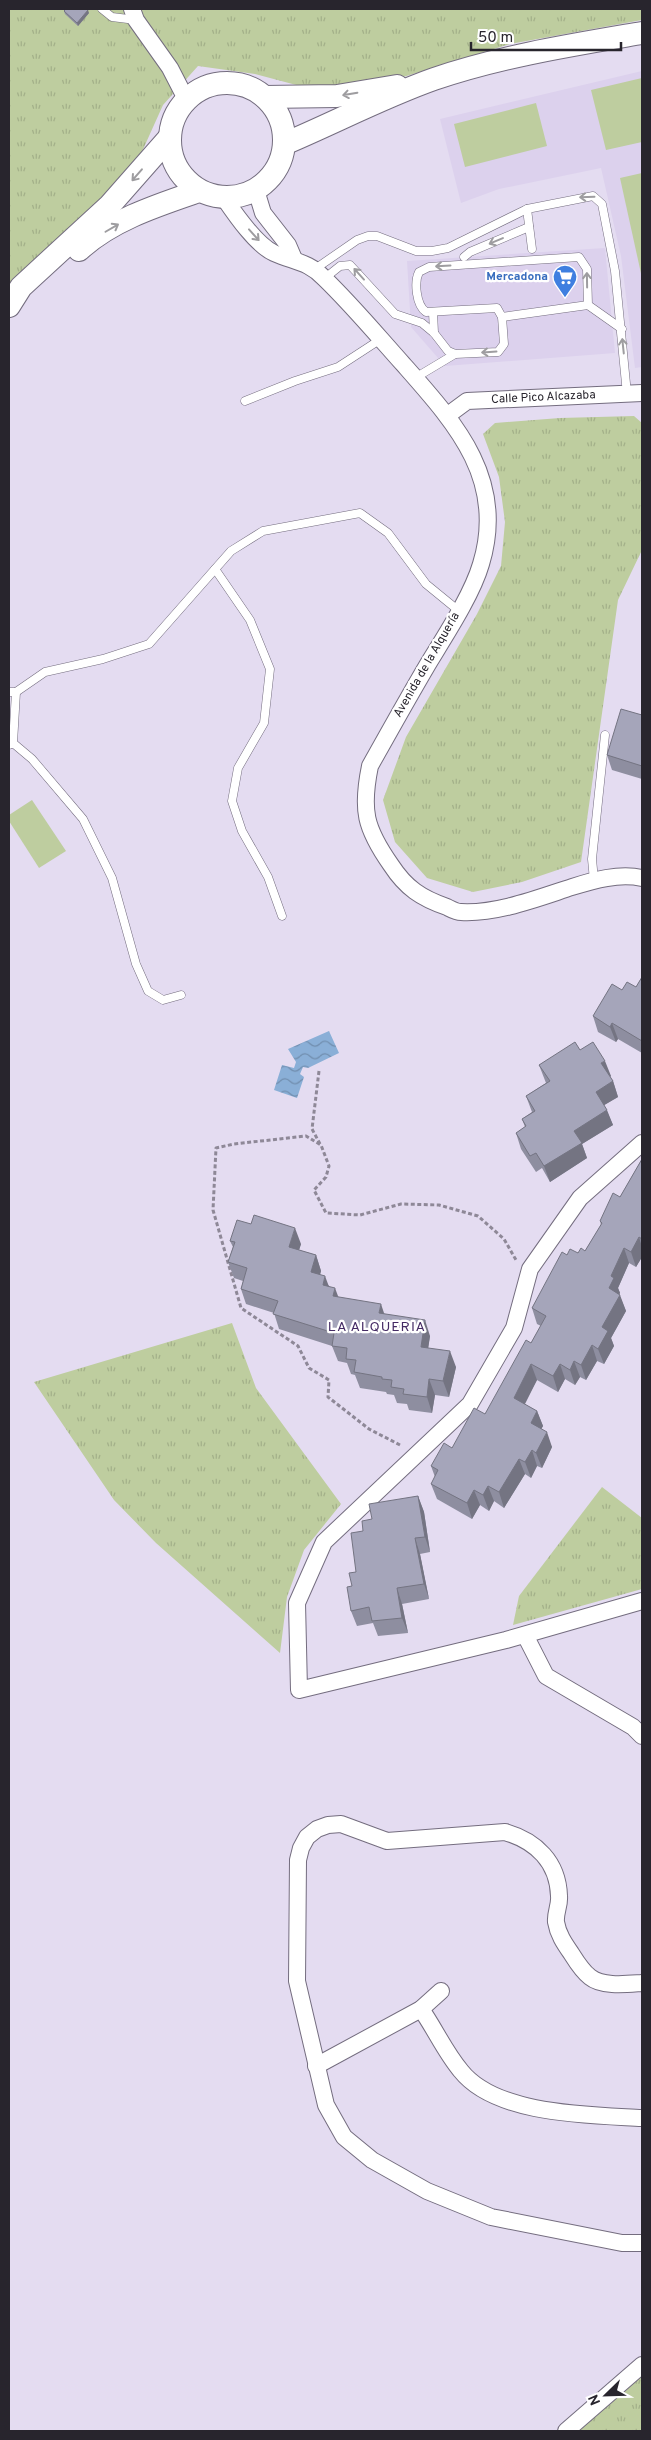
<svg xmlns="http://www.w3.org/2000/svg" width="651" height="2440" font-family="Overpass,sans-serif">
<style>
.built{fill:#dcd1ed}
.grass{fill:url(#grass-tufts)}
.pitch{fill:#becd9f}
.water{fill:url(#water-waves)}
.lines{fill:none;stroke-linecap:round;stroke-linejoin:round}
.service-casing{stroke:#746d7f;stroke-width:9}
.minor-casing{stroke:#746d7f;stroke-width:18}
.secondary-casing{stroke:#746d7f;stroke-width:24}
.path{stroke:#8e8897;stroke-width:3;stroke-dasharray:4 2.5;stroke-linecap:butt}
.service{stroke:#fff;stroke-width:8}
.minor{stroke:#fff;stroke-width:16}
.secondary{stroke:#fff;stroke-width:22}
.wall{fill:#8e8ea0}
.shaded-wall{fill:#747482}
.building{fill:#a5a5ba;stroke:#747482}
.oneway{stroke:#9e9da0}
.labels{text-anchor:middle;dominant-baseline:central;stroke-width:4.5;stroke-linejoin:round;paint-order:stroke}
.shop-label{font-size:12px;font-weight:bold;fill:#366cbe;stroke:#fff;text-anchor:end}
.street-label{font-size:12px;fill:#28252d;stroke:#fff}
.neighbourhood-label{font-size:14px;letter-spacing:1px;fill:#442a64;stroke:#fff}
</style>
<defs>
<pattern id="grass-tufts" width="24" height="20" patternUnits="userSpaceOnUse" patternTransform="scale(1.25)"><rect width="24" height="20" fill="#becd9f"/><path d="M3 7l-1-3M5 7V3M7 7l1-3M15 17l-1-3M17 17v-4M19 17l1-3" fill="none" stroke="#a3b089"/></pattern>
<pattern id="water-waves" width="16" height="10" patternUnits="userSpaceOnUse" patternTransform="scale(1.25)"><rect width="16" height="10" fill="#8aafd7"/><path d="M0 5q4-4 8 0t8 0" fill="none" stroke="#718eaf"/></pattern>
</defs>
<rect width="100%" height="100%" fill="#e4dcf1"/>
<g class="built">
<polygon points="642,71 642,367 635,368 621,256 601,168 499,189 461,203 440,119"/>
<polygon points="605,248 615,353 445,366 411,327 407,261"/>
</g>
<g class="grass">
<polygon points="9,9 642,9 642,20 510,44 387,82 315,90 255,74 198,66 163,105 136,165 9,292"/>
<polygon points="634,416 642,423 642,550 618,600 581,862 522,882 473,892 427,878 395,842 383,800 406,737 477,614 501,566 505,522 499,477 483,434 495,423 560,418"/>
<polygon points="232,1323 256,1388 341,1504 304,1550 287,1597 280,1653 156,1543 114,1500 34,1382"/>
<polygon points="602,1487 642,1518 642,1589 513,1625 519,1596"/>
<polygon points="642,2376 642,2431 576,2431"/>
</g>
<g class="pitch">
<polygon points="642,78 642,142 606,150 591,90"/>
<polygon points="536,103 547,146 465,167 454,124"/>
<polygon points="642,173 642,278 620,178"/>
<polygon points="32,800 66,851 39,868 9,821 9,815"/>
</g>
<polygon class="water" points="329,1031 339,1053 308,1068 303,1067 300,1074 304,1077 297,1098 274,1090 282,1065 294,1068 296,1062 288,1049"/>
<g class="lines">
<defs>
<g id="service">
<polyline points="102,9 112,17 136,20"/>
<polyline points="527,209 532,249"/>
<polyline points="464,257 470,252 529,227"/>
<polyline points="315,269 357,240 368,236 377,236 416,251 432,251 448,248 527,209 593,196 602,204 615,271 627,394"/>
<path d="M325 278 340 266 350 265 395 314 422 323 434 333 448 351 455 354 498 352 504 344 502 317 497 308 426 312C416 305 414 282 419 272L429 267 579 257 587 269 588 305 622 329"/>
<polyline points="433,312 434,333"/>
<polyline points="502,317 588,305"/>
<polyline points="415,378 455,354"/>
<polyline points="245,401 295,381 338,367 381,339"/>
<polyline points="215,569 250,620 270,669 264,723 238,768 232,801 242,831 268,877 282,916"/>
<polyline points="9,692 16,692 45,672 103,659 149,644 231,551 263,531 360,513 388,533 426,584 459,611"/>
<polyline points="13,743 16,692"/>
<polyline points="9,745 13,743 32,759 83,819 112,878 136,964 148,991 163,1000 181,995"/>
<polyline points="594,880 592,859 605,735"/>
</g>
<g id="minor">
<polyline points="132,9 136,20 170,68 186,99"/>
<polyline points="256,190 263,213 288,245 294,259"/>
<path d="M224 198C235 214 256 245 274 253 294 262 308 261 324 278 352 305 377 335 403 364 455 423 507 479 481 564 472 595 445 636 428 664 408 698 389 732 370 766 361 810 365 828 391 865 406 888 421 898 447 907 451 909 456 912 461 912 497 914 538 898 572 887 594 880 619 873 642 878"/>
<path id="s1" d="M448 415 467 401 642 393"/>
<polyline points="642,1143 580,1198 530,1269 514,1328 470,1404 324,1542 297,1603 299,1690 506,1640 642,1601"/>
<polyline points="525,1635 546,1676 633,1727 642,1736"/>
<path d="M642 1983C627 1984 602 1987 590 1977 582 1971 576 1961 571 1953 564 1943 558 1934 556 1922 555 1913 560 1905 559 1896 558 1862 536 1841 505 1832L387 1841 341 1824 328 1825 317 1829 307 1837 301 1848 298 1860 297 1981 326 2105 344 2137 372 2160 427 2191 491 2217 622 2243H642"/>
<path d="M421 2009C435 2029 445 2052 461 2071 496 2115 589 2115 642 2118"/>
<polyline points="316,2066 421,2009 441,1991"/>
<polyline points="566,2431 642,2365"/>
</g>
<g id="secondary">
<circle cx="227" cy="140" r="57"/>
<polyline points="265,97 337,96 397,86"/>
<path d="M284 144C334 123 383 97 434 79 502 56 572 45 642 33"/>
<path d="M79 250C111 220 158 205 199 191"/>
<polyline points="9,306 21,287 110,205 169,138"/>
</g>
</defs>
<use href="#service" class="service-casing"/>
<use href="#minor" class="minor-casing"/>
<use href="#secondary" class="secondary-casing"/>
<g class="path">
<polyline points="319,1071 312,1129 320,1144"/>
<polyline points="400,1445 369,1429 328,1397 329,1380 309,1368 298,1346 241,1308 213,1210 216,1148 234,1144 306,1136 321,1145 329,1166 326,1177 314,1190 326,1213 360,1215 401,1204 439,1205 478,1216 504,1239 516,1260"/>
</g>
<use href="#service" class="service"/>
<use href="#minor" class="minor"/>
<use href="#secondary" class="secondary"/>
</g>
<g class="wall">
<polygon points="64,11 89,13 78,26 65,14"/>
<polygon points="642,715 642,779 612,770 607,755"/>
<polygon points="642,977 642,1053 618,1039 616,1042 598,1032 593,1016 622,990 636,987"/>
<polygon points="580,1050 611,1076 610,1077 613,1081 618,1097 604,1105 613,1125 582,1144 587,1158 550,1182 542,1168 536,1172 521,1149 516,1133 525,1127 522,1119 532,1112 526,1096 546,1083 539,1065"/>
<polygon points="642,1159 642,1257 636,1267 629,1263 618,1288 620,1293 619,1294 626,1311 611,1338 614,1346 604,1364 597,1361 586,1380 580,1377 575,1385 565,1379 558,1392 537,1380 524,1404 537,1411 543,1426 541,1429 552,1447 542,1468 537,1466 531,1478 525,1474 504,1508 494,1501 489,1511 480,1505 472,1519 437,1499 431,1484 435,1477 431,1466 452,1448 485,1414 531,1343 541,1326 537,1324 532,1308 567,1255 585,1251 601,1225 600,1221 620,1197"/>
<polygon points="230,1241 301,1244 299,1250 316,1255 321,1271 320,1275 338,1297 385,1314 430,1336 428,1348 456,1367 449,1397 435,1395 432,1413 409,1410 407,1404 397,1403 394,1395 387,1394 386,1392 360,1388 355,1375 351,1374 347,1363 338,1361 332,1346 279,1329 274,1313 246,1304 241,1289 243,1281 234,1278 228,1262 233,1247"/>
<polygon points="418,1496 424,1512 430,1552 420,1554 429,1599 402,1604 408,1633 378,1636 373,1623 357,1626 351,1611 352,1586 372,1519"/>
</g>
<g class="shaded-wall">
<polygon points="88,10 89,13 78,26 77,23"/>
<polygon points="612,1023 618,1039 616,1042 610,1027"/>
<polygon points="605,1061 611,1076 607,1079 601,1063"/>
<polygon points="613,1081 618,1097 601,1107 596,1092"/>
<polygon points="607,1110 613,1125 582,1144 587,1158 550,1182 544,1166 574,1131"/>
<polygon points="295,1228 301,1244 295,1262 289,1247"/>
<polygon points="639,1237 642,1247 642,1257 636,1267 631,1252"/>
<polygon points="624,1248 629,1263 618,1288 620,1293 614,1304 609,1288 611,1276"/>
<polygon points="316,1255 321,1271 316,1287 311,1272"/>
<polygon points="325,1276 331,1292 323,1285"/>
<polygon points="335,1288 341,1304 333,1296"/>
<polygon points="620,1295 626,1311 611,1338 614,1346 604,1364 598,1349 602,1327"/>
<polygon points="381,1304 386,1319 379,1313"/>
<polygon points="425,1320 430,1336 426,1363 421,1347"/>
<polygon points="592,1345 597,1361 586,1380 581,1365"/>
<polygon points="450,1351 456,1367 449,1397 443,1381"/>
<polygon points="574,1361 580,1377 575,1385 570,1370"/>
<polygon points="531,1364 537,1380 520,1414 514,1398"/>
<polygon points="560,1364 565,1379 558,1392 553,1376"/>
<polygon points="429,1379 435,1395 432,1413 427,1397"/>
<polygon points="537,1411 543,1426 536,1439 531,1423"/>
<polygon points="547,1432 552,1447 542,1468 536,1453"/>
<polygon points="532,1450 537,1466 531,1478 525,1462"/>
<polygon points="519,1459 525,1474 504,1508 499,1492"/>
<polygon points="488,1486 494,1501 489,1511 483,1495"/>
<polygon points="474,1490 480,1505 472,1519 467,1503"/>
<polygon points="418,1496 424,1512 430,1552 425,1537"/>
<polygon points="415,1538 420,1554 429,1599 424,1584"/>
<polygon points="397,1588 402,1604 408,1633 402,1618"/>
</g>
<g class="building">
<polygon points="66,9 87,9 88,10 77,23 64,11"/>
<polygon points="621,709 642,715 642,766 607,755"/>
<polygon points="642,977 642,1041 612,1023 610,1027 593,1016 612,984 622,990 627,982 636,987"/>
<polygon points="575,1042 580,1050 593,1042 605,1061 601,1063 613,1081 596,1092 607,1110 574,1131 582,1143 544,1166 536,1153 530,1156 516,1133 526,1126 522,1119 535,1111 526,1096 550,1081 539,1065"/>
<polygon points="642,1159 642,1239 639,1237 631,1252 624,1248 611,1276 614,1278 609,1288 620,1295 602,1327 608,1331 598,1349 592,1345 581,1365 574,1361 570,1370 560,1364 553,1376 531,1364 514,1398 537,1411 531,1423 547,1432 536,1453 532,1450 525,1462 519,1459 499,1492 488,1486 483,1495 474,1490 467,1503 431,1484 438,1470 431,1466 444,1443 452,1448 474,1408 485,1414 526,1340 531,1343 546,1316 532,1308 562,1252 567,1255 570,1249 578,1253 581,1248 585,1251 602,1223 600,1221 613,1193 620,1197"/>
<polygon points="254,1215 295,1228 289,1247 316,1255 311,1272 325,1276 323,1285 335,1288 333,1296 381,1304 379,1313 425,1320 421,1347 450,1351 443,1381 429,1379 427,1397 403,1394 404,1389 391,1387 392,1380 382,1379 382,1377 354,1372 356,1360 346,1359 347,1348 332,1346 334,1333 273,1314 278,1301 241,1289 247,1268 228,1262 235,1242 230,1241 237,1220 251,1224"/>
<polygon points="418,1496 425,1537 415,1538 424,1584 397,1588 402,1618 372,1621 369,1607 351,1611 347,1587 352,1586 349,1573 356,1572 351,1533 363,1531 362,1521 372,1519 369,1504"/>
</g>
<defs><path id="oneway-shaft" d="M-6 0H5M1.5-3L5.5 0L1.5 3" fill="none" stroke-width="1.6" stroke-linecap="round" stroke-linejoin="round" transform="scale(1.25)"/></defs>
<g class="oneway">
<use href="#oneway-shaft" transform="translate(350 94) rotate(170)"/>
<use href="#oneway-shaft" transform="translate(137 175) rotate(131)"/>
<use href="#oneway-shaft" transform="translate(587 197) rotate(178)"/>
<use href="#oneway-shaft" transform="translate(112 228) rotate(-30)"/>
<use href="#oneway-shaft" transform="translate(254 235) rotate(48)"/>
<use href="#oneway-shaft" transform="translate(496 241) rotate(157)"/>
<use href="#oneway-shaft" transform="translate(443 266) rotate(177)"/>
<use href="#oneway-shaft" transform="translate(359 274) rotate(-132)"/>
<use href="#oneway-shaft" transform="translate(587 280) rotate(-91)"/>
<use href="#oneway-shaft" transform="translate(623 346) rotate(-96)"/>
<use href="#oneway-shaft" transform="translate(489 352) rotate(176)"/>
</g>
<defs>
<symbol id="supermarket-pin" viewBox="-11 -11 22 30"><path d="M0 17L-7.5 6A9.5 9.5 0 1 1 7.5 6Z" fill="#3f7fe0" stroke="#fff"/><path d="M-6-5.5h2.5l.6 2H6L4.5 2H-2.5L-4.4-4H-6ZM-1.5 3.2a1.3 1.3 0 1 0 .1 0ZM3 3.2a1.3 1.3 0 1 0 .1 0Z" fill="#fff"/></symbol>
</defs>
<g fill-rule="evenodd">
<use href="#supermarket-pin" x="551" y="263" width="28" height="38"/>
</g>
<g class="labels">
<g class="shop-label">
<text x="548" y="277">Mercadona</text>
</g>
<g class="street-label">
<text stroke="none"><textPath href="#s1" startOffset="100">Calle Pico Alcazaba</textPath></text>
<text transform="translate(427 665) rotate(-60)">Avenida de la Alquería</text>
</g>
<g class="neighbourhood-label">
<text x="377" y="1327">LA ALQUERIA</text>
</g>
</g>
<rect width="651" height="2440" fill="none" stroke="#28252d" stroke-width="20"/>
<g transform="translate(606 2395) rotate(247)" stroke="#ffffff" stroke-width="4" paint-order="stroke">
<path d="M0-4L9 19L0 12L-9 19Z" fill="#28252d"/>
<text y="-8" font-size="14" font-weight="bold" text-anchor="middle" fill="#28252d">N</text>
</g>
<path d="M471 42v8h150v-8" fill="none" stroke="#28252d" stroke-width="2.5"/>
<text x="478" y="42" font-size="15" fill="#28252d" stroke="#ffffff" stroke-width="4" paint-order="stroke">50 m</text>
</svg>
